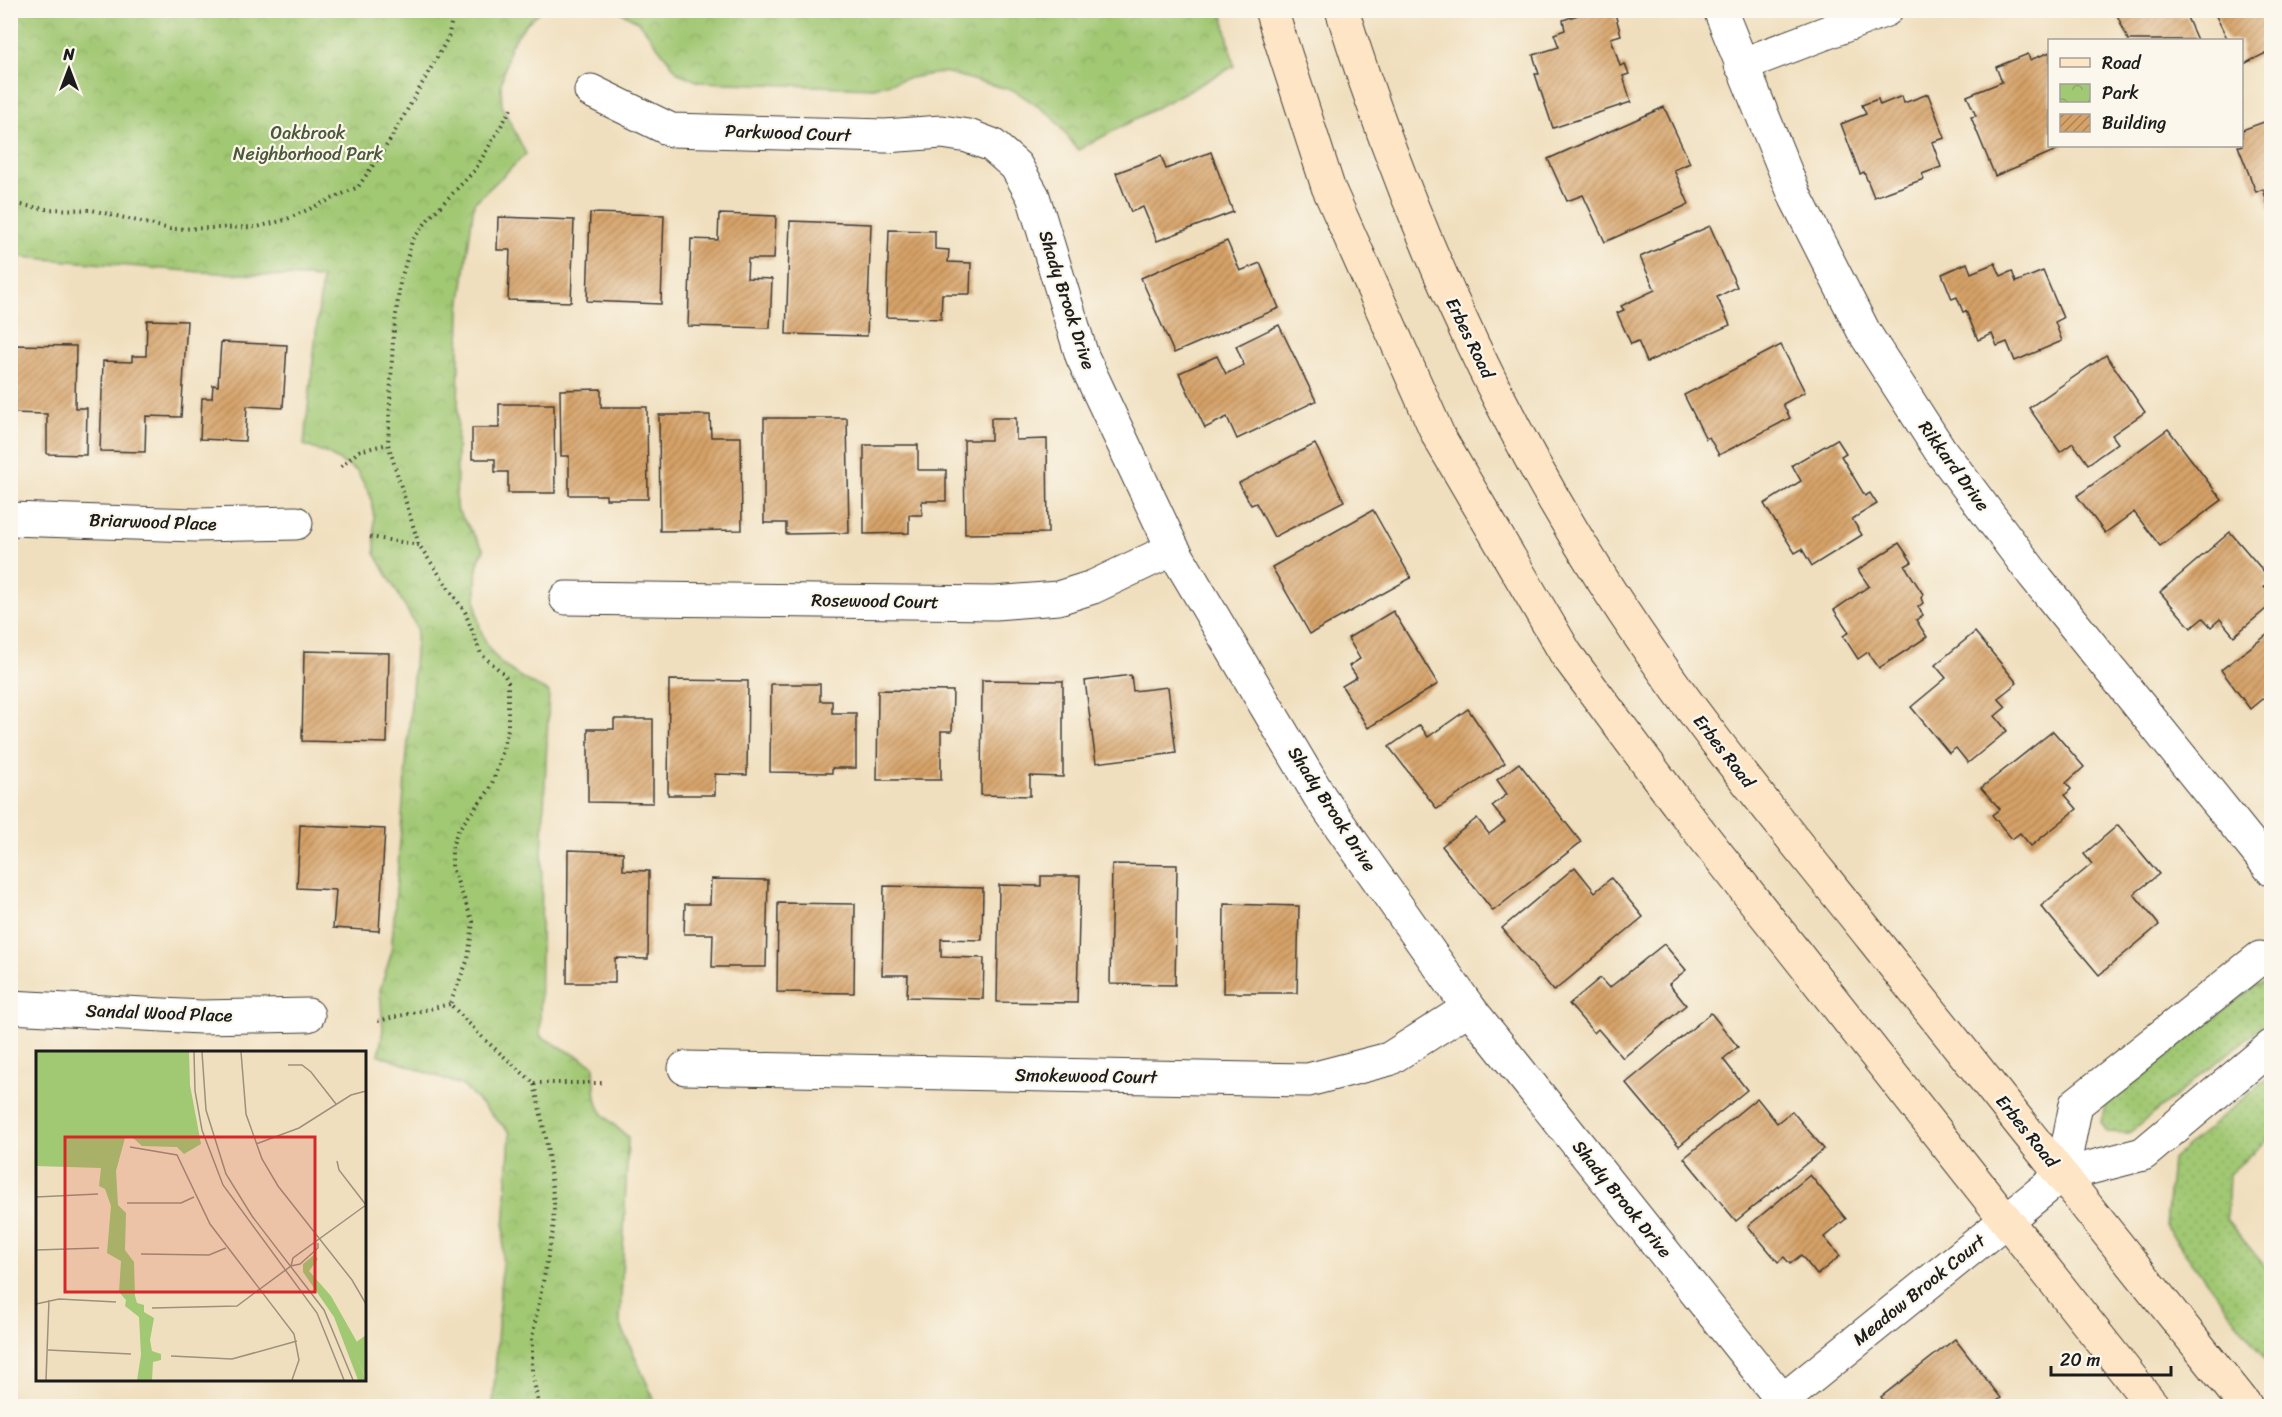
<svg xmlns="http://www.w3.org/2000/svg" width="2282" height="1417" font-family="Sriracha,sans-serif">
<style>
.grass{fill:url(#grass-dots);stroke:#5e7248;stroke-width:1.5}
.park{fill:url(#park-crowns);stroke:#5e7248;stroke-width:1.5}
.building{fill:url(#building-hatch)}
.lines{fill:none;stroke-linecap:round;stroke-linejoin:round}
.street-casing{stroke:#3c3934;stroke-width:35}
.secondary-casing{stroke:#3c3934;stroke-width:35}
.path{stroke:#3c3934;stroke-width:4;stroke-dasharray:1.5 4.5;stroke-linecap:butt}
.street{stroke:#fff;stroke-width:33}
.secondary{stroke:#fde5c5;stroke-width:33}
.labels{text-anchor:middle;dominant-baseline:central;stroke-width:4.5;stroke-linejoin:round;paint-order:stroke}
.park-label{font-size:18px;fill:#4b583a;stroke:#fbf7ec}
.street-label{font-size:18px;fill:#1c1c1c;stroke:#fbf7ec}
.inset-road{fill:none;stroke:#9b917d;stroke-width:1.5}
.view{fill:#d62828;fill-opacity:0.15;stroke:#d62828;stroke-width:3}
.inset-edge{fill:none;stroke:#1c1c1c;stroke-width:3}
</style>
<defs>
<pattern id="grass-dots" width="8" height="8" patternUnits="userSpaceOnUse" patternTransform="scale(1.5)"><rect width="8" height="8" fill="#a1c873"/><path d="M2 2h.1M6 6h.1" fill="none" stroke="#8aab63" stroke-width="1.8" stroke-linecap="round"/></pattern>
<pattern id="park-crowns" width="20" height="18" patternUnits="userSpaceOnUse" patternTransform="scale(1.5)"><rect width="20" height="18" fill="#a1c873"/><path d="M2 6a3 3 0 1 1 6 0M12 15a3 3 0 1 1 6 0" fill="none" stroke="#8aab63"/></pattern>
<pattern id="building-hatch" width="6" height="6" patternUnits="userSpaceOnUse" patternTransform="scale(1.5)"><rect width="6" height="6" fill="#d6a268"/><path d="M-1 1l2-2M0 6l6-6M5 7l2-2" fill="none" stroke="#ad8355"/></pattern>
</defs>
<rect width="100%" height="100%" fill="#fbf7ec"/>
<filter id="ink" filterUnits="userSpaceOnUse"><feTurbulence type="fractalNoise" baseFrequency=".0167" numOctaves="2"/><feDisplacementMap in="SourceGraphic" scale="12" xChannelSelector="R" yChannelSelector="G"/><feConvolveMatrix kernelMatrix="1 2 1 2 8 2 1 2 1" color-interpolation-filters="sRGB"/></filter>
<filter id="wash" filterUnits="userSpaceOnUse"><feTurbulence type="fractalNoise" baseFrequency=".008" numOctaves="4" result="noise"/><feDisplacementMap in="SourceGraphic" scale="24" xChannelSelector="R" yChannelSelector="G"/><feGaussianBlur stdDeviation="1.35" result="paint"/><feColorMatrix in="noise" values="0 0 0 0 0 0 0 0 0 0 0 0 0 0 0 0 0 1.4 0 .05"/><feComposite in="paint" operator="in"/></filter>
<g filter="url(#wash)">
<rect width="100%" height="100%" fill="#f0dfbe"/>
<g class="grass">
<polygon points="2263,983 2271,984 2271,1019 2129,1133 2107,1132 2101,1122 2105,1106 2256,985"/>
<polygon points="2270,1076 2271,1137 2229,1174 2227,1220 2271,1274 2271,1367 2166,1227 2172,1159"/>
</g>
<g class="park">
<path d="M11 10 541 11 525 25 510 46 501 84 502 106 526 154 474 203 460 309 456 508 484 550C475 564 476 579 476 595 476 650 502 670 549 692L542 856 540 1036 594 1065C596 1111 594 1108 628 1137L620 1323 657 1406H493L510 1133 463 1086 379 1055 383 1029 380 990 391 954 417 628 375 553 374 518 371 497 357 471 328 454 304 445 322 278 200 272 11 256Z"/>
<polygon points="619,11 1222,11 1234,66 1078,150 1052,116 1015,91 944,72 905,79 874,88 699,82 678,73 639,22"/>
</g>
<g id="blocks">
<g class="building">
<polygon points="1592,10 1614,10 1621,35 1611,38 1620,66 1625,64 1629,74 1623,76 1631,102 1553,128 1535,74 1539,74 1533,55 1559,47 1554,34 1565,30 1563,20"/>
<polygon points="2115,10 2175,10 2178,18 2186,15 2197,40 2128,40"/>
<polygon points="2213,10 2272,10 2272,50 2244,64 2242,58 2242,40 2228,40"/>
<polygon points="2050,52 2050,146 2066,146 1995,176 1971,117 1976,116 1967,96 2002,82 1996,67 2028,54 2030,60"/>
<polygon points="1928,94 1945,138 1932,142 1941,167 1922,174 1924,179 1874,197 1864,172 1860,174 1841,124 1866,114 1862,105 1878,99 1880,105 1902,96 1904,103"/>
<polygon points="1664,107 1690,163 1674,170 1689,204 1605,242 1583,195 1567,201 1548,159"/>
<polygon points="2272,119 2272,208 2269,209 2263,189 2256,192 2238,146 2242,146 2242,130"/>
<polygon points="1211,152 1233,212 1157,241 1143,207 1131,212 1116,173 1161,156 1166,169"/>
<polygon points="590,213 664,215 661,304 587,301"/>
<polygon points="719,214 776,216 774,259 748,259 747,278 772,279 770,328 688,326 691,239 718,240"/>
<polygon points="498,217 574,220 571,302 508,300 510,250 497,250"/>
<polygon points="790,221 871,224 867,336 786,334"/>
<polygon points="1710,226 1737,287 1717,297 1730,325 1647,362 1638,341 1631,344 1617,313 1624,310 1621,306 1655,290 1640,257"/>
<polygon points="889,230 935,231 935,249 949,250 948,262 971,263 970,294 942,294 941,319 886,317"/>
<polygon points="1227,241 1240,271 1260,263 1279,308 1174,353 1141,278"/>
<polygon points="1967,263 1971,273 1995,263 2001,276 2012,271 2016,282 2043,271 2063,318 2055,322 2062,341 2015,361 2007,342 1997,346 1992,334 1978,340 1966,311 1963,312 1957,297 1952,299 1942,274"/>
<polygon points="147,320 187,321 181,417 146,416 145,452 100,451 103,361 132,362 132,356 146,356"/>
<polygon points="1279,325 1316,401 1237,439 1227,417 1205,428 1179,373 1217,356 1226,374 1244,365 1236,346"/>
<polygon points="221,342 287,345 283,408 247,406 245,441 200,439 202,398 212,398 213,385 218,386"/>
<polygon points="10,345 76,346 75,408 87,408 86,455 47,454 47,414 10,413"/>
<polygon points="1781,345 1805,392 1783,404 1790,418 1719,455 1709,437 1706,439 1684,395"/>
<polygon points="2106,355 2145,412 2112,435 2118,443 2088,464 2073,443 2060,452 2029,408"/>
<polygon points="601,389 601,407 647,407 648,499 606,499 606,495 569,495 569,456 561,456 560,390"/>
<polygon points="499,404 554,404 555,493 508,493 508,472 495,472 495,459 472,459 472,428 499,428"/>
<polygon points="659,415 710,415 711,437 741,437 742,530 660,531"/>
<polygon points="764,418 847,418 849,533 786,534 786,523 764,523"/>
<polygon points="991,418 1016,418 1016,440 1047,439 1048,533 965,534 964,440 991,440"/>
<polygon points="2168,429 2222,500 2160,546 2134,512 2105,533 2077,496"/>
<polygon points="1837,439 1846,453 1841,456 1865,496 1870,493 1877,504 1852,519 1862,535 1812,566 1802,549 1795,553 1764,504 1801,481 1792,465"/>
<polygon points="1315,444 1344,501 1274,537 1256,503 1251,505 1239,483"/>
<polygon points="864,445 918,445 918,470 946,470 946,501 922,501 922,515 909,515 909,533 864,534"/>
<polygon points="1373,510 1411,578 1310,634 1272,567"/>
<polygon points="2230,532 2272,581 2264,587 2272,595 2272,604 2234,636 2220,619 2211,627 2203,618 2191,628 2160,592"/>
<polygon points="1899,543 1912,562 1905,566 1923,594 1921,598 1923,603 1918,607 1923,615 1916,620 1927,637 1879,668 1868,652 1858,659 1843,636 1849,632 1834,610 1869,586 1858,570"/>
<polygon points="1393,611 1438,684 1368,728 1342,686 1357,677 1349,666 1360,659 1348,638"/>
<polygon points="2272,631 2272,701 2267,695 2250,709 2221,670"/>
<polygon points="1975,632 2017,683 1998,698 2006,707 1995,716 2007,731 1968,763 1956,748 1949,753 1911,707 1946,678 1935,665"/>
<polygon points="304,651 389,653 387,743 302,741"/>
<polygon points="1131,675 1133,691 1168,687 1176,753 1096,763 1085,681"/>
<polygon points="669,680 748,681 747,775 715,774 715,795 668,795"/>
<polygon points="982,680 1063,681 1063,777 1030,776 1030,796 981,795"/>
<polygon points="771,684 820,684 820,701 832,701 832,713 856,713 856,768 832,768 832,773 770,772"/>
<polygon points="878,690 953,691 952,731 941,731 941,780 877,780"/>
<polygon points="1468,709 1505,763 1437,809 1389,747 1420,725 1428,737"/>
<polygon points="614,719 653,719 653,803 588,802 588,729 614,729"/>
<polygon points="2053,731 2084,767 2066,783 2071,789 2065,795 2077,809 2031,846 2020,833 2012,839 1992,815 2000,809 1981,788"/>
<polygon points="1519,763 1581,842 1493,911 1442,846 1477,818 1489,834 1505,822 1492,806 1507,794 1497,780"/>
<polygon points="300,825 385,829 379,931 333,928 336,890 297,888"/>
<polygon points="2118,825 2159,874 2134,894 2159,925 2099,975 2041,906 2092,864 2084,854"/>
<polygon points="568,850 623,852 623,870 649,871 648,959 615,958 615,983 567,983"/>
<polygon points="1112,864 1177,865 1175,985 1110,984"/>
<polygon points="1575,867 1595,892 1611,878 1643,917 1554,991 1502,928"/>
<polygon points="1041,876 1080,876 1077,1003 997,1002 999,885 1041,886"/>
<polygon points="711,879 768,880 766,967 712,967 713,934 684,934 685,904 710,904"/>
<polygon points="884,886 983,888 982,940 941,939 941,957 984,958 983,999 907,997 908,975 882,975"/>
<polygon points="778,903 855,904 854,993 777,992"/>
<polygon points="1224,904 1299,906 1297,993 1223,993"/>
<polygon points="1664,944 1686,970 1669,984 1686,1005 1623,1058 1598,1029 1594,1033 1569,1004 1600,978 1609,988"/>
<polygon points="1711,1013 1738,1047 1723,1059 1747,1090 1679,1146 1626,1083"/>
<polygon points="1757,1098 1777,1123 1792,1111 1824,1149 1736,1221 1684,1158"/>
<polygon points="1810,1175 1846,1219 1824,1237 1840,1256 1817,1275 1801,1255 1790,1264 1784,1257 1778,1262 1748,1226"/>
<polygon points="1955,1339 2001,1398 1990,1406 1888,1406 1881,1397"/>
</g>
</g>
</g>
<g filter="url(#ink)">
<use href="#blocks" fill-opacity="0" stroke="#3c3934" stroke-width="1.5"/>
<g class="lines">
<defs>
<g id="street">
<polyline points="1720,10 1796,198 1864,332 1940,450 2034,575 2272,870"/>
<polyline points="1741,65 1886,10"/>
<polyline points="591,91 671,130 885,136 942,132 968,136 992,145 1016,166 1033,196 1082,356 1173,549 1320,797 1469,1008 1787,1406"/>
<polyline points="10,519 195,525 296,523"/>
<polyline points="566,598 995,603 1058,598 1093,587 1173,549"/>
<polyline points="10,1007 201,1017 308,1015"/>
<polyline points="685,1068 1308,1080 1389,1059 1469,1008"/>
<polyline points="2062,1175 2076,1104 2260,958 2272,960"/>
<polyline points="1776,1406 2062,1175 2143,1154 2272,1046"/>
</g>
<g id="secondary">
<polyline points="1271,10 1328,187 1439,437 1566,654 1677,803 2153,1406"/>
<path d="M1342 10C1404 209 1489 400 1600 576 1681 705 1779 821 1873 939 1998 1095 2122 1251 2246 1406"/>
</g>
</defs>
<use href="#street" class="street-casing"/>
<use href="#secondary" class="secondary-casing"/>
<g class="path">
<polyline points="511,109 475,170 430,217 412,241 400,283 393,338 388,444 419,545 465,612 481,654 504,674 508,682 508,729 500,761 490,789 458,830 452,847 452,868 473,922 468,959 450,1004 484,1039 534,1083 546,1138 554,1203 553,1231 532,1338 532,1371 538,1402 542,1406"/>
<polyline points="10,203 45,209 92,210 170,229 257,227 285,220 358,187 389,142 448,38 454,10"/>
<polyline points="341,467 359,451 388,444"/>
<polyline points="370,537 419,545"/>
<polyline points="378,1021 450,1004"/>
<polyline points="534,1083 603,1083"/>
</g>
<use href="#street" class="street"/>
<use href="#secondary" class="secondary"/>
</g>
</g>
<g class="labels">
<g class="park-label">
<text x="308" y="133">Oakbrook<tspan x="308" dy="21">Neighborhood Park</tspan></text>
</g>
<g class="street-label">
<text transform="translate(788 133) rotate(2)">Parkwood Court</text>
<text transform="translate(1067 300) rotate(72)">Shady Brook Drive</text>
<text transform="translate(1470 338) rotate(64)">Erbes Road</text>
<text transform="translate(1954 466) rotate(54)">Rikkard Drive</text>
<text transform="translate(153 522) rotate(2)">Briarwood Place</text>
<text transform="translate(875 601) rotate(1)">Rosewood Court</text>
<text transform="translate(1724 751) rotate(52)">Erbes Road</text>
<text transform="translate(1332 809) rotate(57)">Shady Brook Drive</text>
<text transform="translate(159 1013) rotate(2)">Sandal Wood Place</text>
<text transform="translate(1086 1076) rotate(1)">Smokewood Court</text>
<text transform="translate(2027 1131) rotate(51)">Erbes Road</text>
<text transform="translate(1622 1199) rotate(51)">Shady Brook Drive</text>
<text transform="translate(1919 1290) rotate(-39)">Meadow Brook Court</text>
</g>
</g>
<g transform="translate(36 1051)">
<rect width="330" height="330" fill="#f0dfbe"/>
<path d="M278 204 282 208 273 220 295 245 321 291 317 295 330 329H322L298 266 267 221V213Z" fill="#a1c873"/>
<path d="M0 1H153L154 34 165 93 148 103 141 96 106 95 97 87H89L80 120 82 154 90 162 89 199 98 211 99 245 101 252 108 254V261L118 267 114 289 116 300 125 303V309L117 311 116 329H101L105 304 103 266 89 255 90 249 83 241 85 210 71 202 75 155 69 138 63 135 65 117 0 115ZM330 284V328L316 294Z" fill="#a1c873"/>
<path d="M56 17H80V40H57Z" fill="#a1c873"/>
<path class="inset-road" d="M158 1 159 40 166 79 187 134 281 262 308 329M166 1 170 59 190 123 216 165 288 259 317 329M205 1 210 63 226 108 242 135 316 229 330 253M252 14H266L275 21 300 53M220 93 263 77 315 44 330 40M94 96 141 104 174 173 258 283 263 309 256 329M301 110 303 119 330 154M0 146 62 143M91 152H145L158 146M0 199 63 197M105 203 173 204 190 197M255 215 257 207 330 154M0 253 23 248 80 251M116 257 201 255 255 215 264 213 282 197V192M12 299 95 303M135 305 196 308 261 290M10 329 13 249"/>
<path class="view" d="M29 86H279V241H29Z"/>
<rect width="330" height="330" class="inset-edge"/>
</g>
<rect width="2282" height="1417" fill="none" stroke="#fbf7ec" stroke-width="36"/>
<rect x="2048" y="39" width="195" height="108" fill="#fbf7ec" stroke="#a29f99" stroke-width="1.5"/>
<rect x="2060" y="58" width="30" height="9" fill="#fde5c5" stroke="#a29f99" stroke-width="1.5"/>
<text x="2102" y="69" font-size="18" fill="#1c1c1c">Road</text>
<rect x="2060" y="84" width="30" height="18" fill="url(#park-crowns)" stroke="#a29f99" stroke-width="1.5"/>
<text x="2102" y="99" font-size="18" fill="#1c1c1c">Park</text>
<rect x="2060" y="114" width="30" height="18" fill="url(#building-hatch)" stroke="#a29f99" stroke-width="1.5"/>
<text x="2102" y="129" font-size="18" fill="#1c1c1c">Building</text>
<g transform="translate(69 69)" stroke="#fbf7ec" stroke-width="4.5" paint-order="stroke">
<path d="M0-4.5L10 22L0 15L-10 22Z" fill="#1c1c1c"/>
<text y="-9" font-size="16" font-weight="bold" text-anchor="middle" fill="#1c1c1c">N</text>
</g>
<path d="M2051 1366v9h120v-9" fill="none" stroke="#1c1c1c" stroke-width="3"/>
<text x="2060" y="1366" font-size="18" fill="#1c1c1c" stroke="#fbf7ec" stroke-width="4.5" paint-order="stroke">20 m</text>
</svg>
